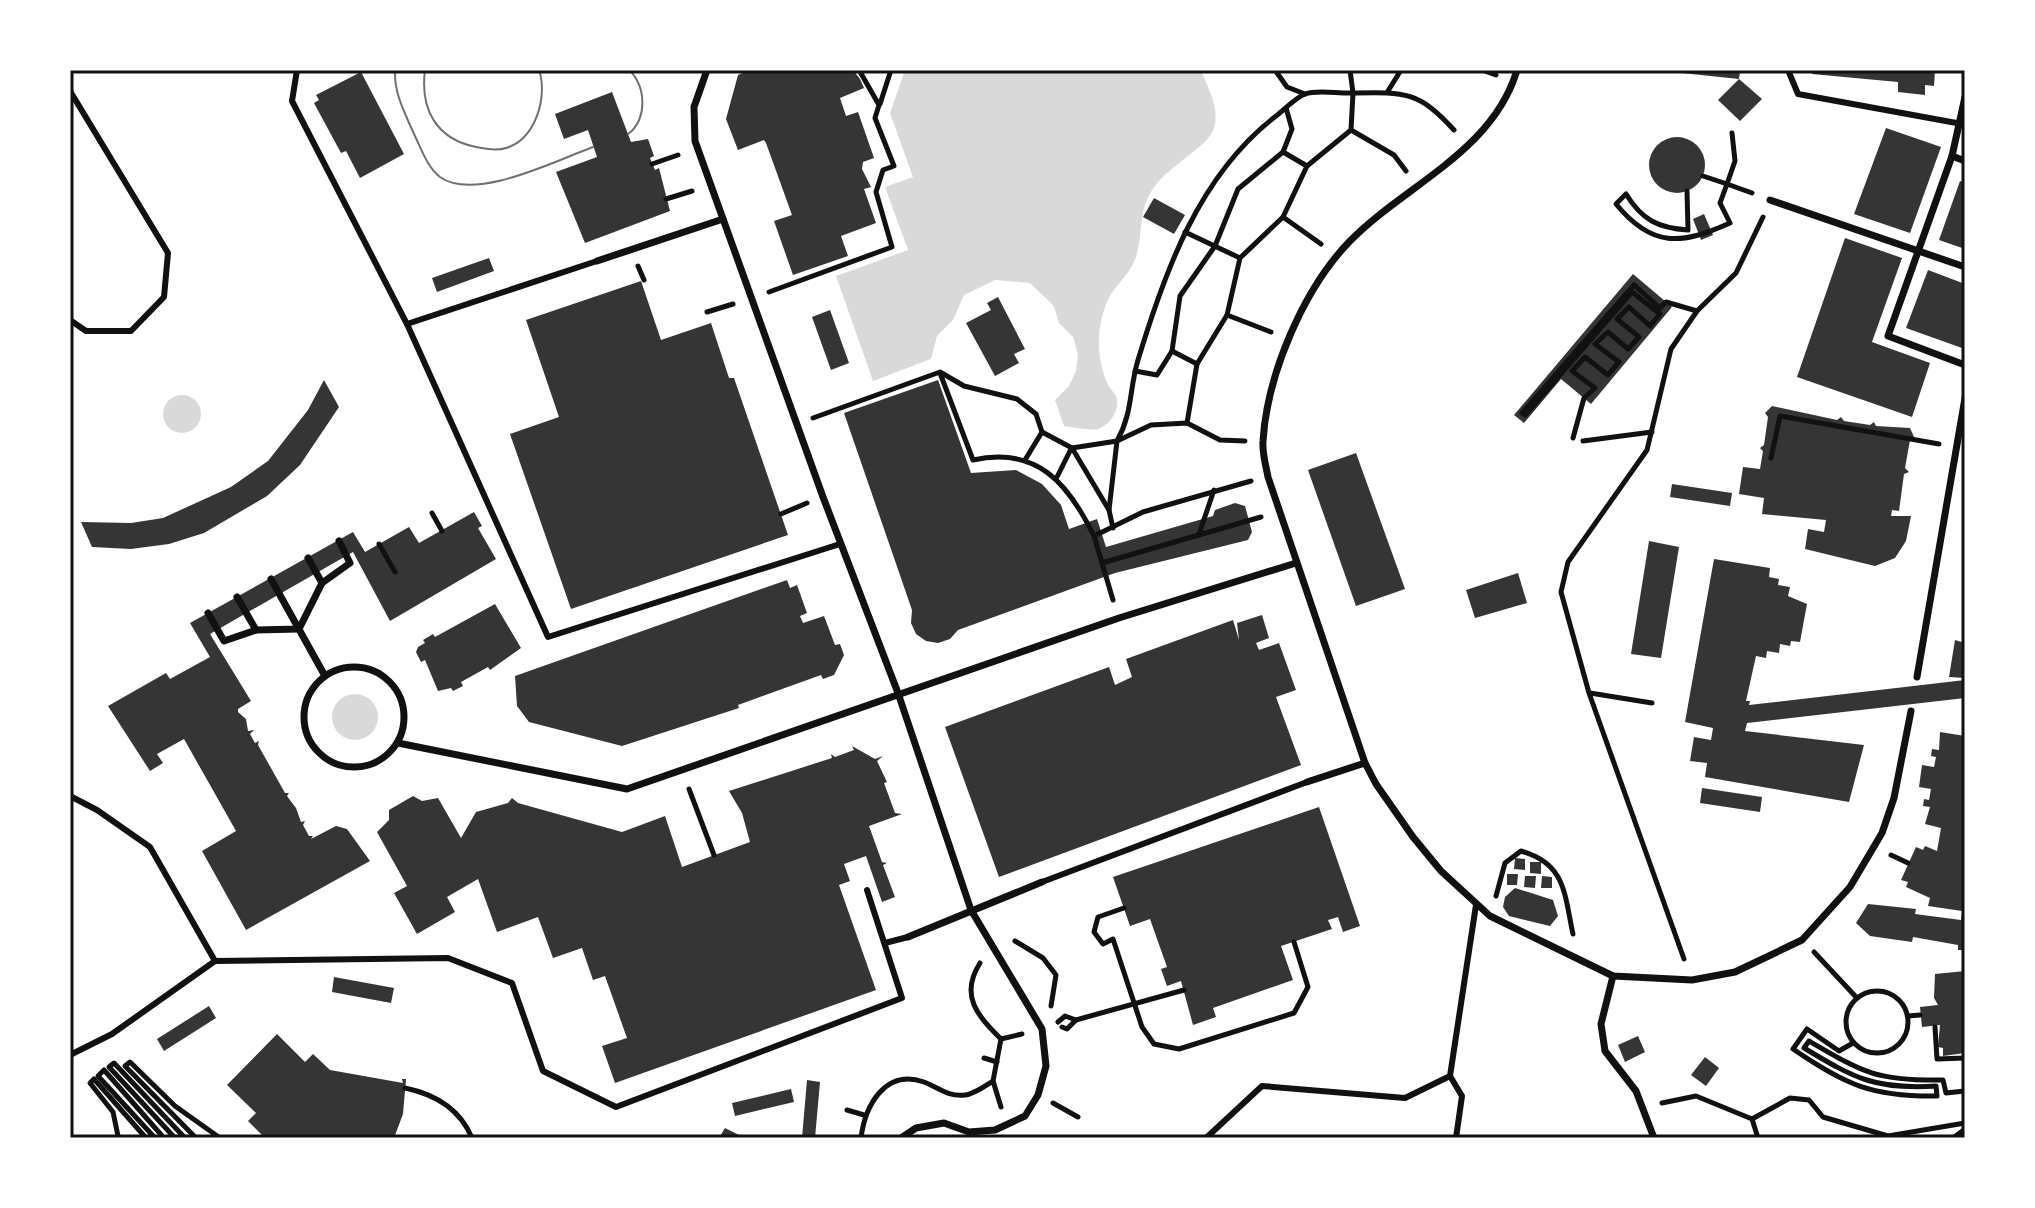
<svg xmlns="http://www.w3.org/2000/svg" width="2035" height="1208" font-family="Karla,sans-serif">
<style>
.water{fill:#d9d9d9}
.building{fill:#353535}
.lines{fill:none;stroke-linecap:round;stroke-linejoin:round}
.path{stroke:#111;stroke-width:5}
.service{stroke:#111;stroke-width:6}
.pedestrian{stroke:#111;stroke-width:7}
.tram{stroke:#707070;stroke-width:2}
.neatline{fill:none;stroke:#111;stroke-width:3}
</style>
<rect width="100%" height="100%" fill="#fff"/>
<g class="water">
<path d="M905 70H1201C1208 88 1220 108 1214 128 1207 149 1167 165 1151 192 1137 214 1144 239 1134 262 1128 276 1113 287 1107 302 1096 329 1096 358 1108 385 1111 390 1117 395 1117 400 1119 412 1108 426 1098 429 1093 431 1071 427 1064 426L1055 400 1069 386 1076 371 1078 354 1073 337 1059 323 1054 306 1030 283 995 280 964 295 953 320 937 336 931 359 873 381 836 276 908 250 885 187 913 177 890 113Z"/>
<circle cx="182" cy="414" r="19"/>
<circle cx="355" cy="717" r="23"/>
</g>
<g class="building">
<polygon points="750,70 853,70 860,79 864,88 840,98 846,116 858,112 874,158 863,162 862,169 871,187 864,189 876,223 841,236 848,256 793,275 774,221 792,215 766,143 764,140 738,150 726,119 738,75"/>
<polygon points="1653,70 1740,70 1739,79 1762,99 1740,121 1718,100 1739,79"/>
<polygon points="1813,70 1935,70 1934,86 1925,85 1925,95 1898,92 1898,82 1812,74"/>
<polygon points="361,72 404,154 360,178 346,151 341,153 314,103 319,100 316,95"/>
<polygon points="612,92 631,142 648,139 654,156 650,158 655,170 659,168 670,211 585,243 556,172 597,157 588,130 564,139 555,114"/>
<polygon points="1886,128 1941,147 1910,233 1854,214"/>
<circle cx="1677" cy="165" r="28"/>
<polygon points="1960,181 1965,183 1965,249 1939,240"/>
<polygon points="1154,198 1185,215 1174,234 1143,217"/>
<polygon points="1704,214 1713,235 1701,240 1693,219"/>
<polygon points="1845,238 1902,258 1872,342 1930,363 1912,417 1797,377"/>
<polygon points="489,258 494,271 437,292 432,278"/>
<polygon points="1928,270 1965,284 1962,348 1906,328"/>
<polygon points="1633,274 1672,307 1591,404 1561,379 1524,423 1514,415"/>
<polygon points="641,281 661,340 711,323 729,378 734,378 788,535 571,609 510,434 559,417 526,320"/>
<polygon points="998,297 1025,349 1014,354 1019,363 995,376 966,323 991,310 987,303"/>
<polygon points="830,310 849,363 831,370 812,317"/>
<polygon points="324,380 339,407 300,465 267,496 204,533 169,544 131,549 92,547 81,522 131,523 163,518 231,487 268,461 308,410"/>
<polygon points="938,380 971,473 1016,470 1042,484 1061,505 1069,529 1097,519 1106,547 1213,516 1215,510 1235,503 1245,506 1252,532 1248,540 1115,573 958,630 950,639 938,643 926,641 916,634 911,623 912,610 844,413"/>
<polygon points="1772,406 1837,420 1841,417 1844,421 1870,425 1874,422 1876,426 1910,428 1914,437 1910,440 1905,468 1909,472 1904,474 1899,511 1892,510 1891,516 1911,516 1906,541 1895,558 1875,566 1805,549 1808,529 1824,532 1826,520 1762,514 1764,498 1739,494 1743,467 1760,469 1763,451 1760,448 1764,445 1768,417 1765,413"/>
<polygon points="1356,453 1405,589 1356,606 1308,470"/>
<polygon points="1672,484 1732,493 1730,506 1670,497"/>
<polygon points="474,512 482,526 478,528 496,559 390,621 353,552 210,634 251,701 238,709 238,712 246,719 248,731 254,730 250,734 255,743 259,741 258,745 285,793 289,793 287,796 296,808 301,822 305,821 303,825 309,836 313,836 311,839 336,826 347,829 370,861 246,930 202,851 236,831 184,739 157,754 163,763 150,771 108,706 166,673 170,679 210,657 190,623 353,532 365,552 409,527 419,543"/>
<polygon points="1649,541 1679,547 1661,658 1631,654"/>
<polygon points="1714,559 1770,568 1769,577 1779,579 1778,585 1790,587 1788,596 1807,604 1800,642 1791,641 1790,646 1780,644 1779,653 1767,651 1766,658 1756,656 1746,701 1750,701 1749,705 1965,680 1965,698 1747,723 1745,731 1864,745 1849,802 1705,777 1707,763 1690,761 1694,737 1711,740 1713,728 1685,722"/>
<polygon points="1518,573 1527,603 1475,618 1466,590"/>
<polygon points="787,580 790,588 797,585 807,613 800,616 803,623 824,616 835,645 840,644 844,655 834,675 823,679 821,675 738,705 739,708 622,746 529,722 517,706 515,676"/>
<polygon points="495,604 521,648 490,670 488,667 461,682 463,686 453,691 451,688 438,691 425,660 421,662 416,652 418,647 425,643 423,640 433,634 435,637"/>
<polygon points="1262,615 1269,638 1256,643 1259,650 1279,643 1296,690 1276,697 1301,765 999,877 945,727 1109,667 1115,685 1132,677 1126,659 1233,620 1239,640 1237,623"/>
<polygon points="1955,640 1965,643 1965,678 1949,677"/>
<polygon points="1940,732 1965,736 1965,950 1958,950 1958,945 1913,937 1912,942 1870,936 1856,923 1868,904 1916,909 1915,914 1961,920 1962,911 1928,906 1930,898 1906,887 1908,882 1901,880 1916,847 1923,850 1925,846 1937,851 1941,828 1925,824 1930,807 1923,806 1924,799 1929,800 1931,789 1919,787 1922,765 1934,767 1936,757 1931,756 1932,749 1939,750"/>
<polygon points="852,746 875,759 883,756 877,761 887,782 884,783 895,813 902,814 869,826 882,862 887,863 883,865 895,897 882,902 866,856 844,864 850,881 839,885 876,990 615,1083 602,1046 627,1038 605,976 593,980 582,948 553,958 538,917 497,932 478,879 447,897 455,912 417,934 394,893 407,886 377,832 389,820 389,810 413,796 422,801 438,798 461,838 476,812 508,803 512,798 518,803 622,832 665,816 682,867 750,842 742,813 729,791 832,758 831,754 835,757 854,750"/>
<polygon points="1702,788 1762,797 1760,812 1700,803"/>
<polygon points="1319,807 1360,926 1343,932 1338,917 1328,920 1332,929 1281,946 1293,980 1213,1008 1216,1017 1193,1025 1181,981 1167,986 1161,969 1167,967 1150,919 1130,926 1113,877"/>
<polygon points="1515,858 1525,859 1525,870 1514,869"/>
<polygon points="1530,862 1541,862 1541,874 1530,873"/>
<polygon points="1507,874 1518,874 1517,885 1507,885"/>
<polygon points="1525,876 1536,876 1535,888 1524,887"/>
<polygon points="1542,876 1552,877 1552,888 1541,888"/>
<polygon points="1515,888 1553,900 1558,916 1550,926 1509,916 1503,907 1505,897"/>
<polygon points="1965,971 1965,1053 1943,1056 1943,1048 1938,1047 1940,1025 1922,1027 1920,1007 1938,1005 1934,998 1935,974"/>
<polygon points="334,977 394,988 391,1003 332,992"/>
<polygon points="209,1006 216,1018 164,1051 157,1039"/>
<polygon points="277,1034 305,1062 313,1054 330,1070 403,1083 402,1079 406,1079 403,1114 394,1138 265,1138 248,1121 256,1113 227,1085"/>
<polygon points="1638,1036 1645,1052 1625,1062 1618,1045"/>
<polygon points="1705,1057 1719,1068 1706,1086 1691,1075"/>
<polygon points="807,1080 820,1082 815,1138 802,1138"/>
<polygon points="791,1089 794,1102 735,1116 732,1103"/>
<polygon points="725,1128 745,1138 719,1138"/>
</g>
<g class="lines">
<g class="path">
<polyline points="1275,70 1287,87 1305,94"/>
<polyline points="1350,70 1353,93 1351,130 1394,155 1406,171"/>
<polyline points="1482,70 1496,75"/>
<polyline points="1388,91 1401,70"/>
<polyline points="880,104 891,70"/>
<polyline points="1283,152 1307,166"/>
<polyline points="652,164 678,155"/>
<polyline points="1703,176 1727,184 1735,161 1732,133"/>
<path d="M1687 191 1688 230C1658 228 1642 220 1626 194L1616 204C1652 248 1681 245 1730 223L1720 203 1727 184 1752 193"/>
<polyline points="666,199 692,191"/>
<polyline points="1283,217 1321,244"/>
<polyline points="1185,232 1240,258"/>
<polyline points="638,266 644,280"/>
<polyline points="769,292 892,247 876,192 883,170 894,166 875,118 879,105 859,70"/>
<polyline points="707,312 733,304"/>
<polyline points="1227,315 1271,332"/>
<polyline points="1172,351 1197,364"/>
<polyline points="1135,371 1157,375 1172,351 1180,296 1215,246 1238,189 1283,152 1292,129 1286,108"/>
<path d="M940 373 973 460C1037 446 1068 483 1094 536"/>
<path d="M813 418 940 372 964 386 1017 399 1036 414 1042 432 1072 448 1117 441C1133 412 1129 390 1138 360 1165 271 1199 175 1276 116 1284 110 1295 98 1305 94 1318 89 1339 94 1353 93 1404 92 1419 91 1454 130"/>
<polyline points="1187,423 1197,364 1227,315 1240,258 1283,217 1307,166 1351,130"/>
<polyline points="1573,438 1584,398 1595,388 1572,371 1585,357 1608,375 1619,362 1595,344 1608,332 1628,349 1639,337 1617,319 1629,307 1650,326 1660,314 1632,292 1525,415 1522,413 1634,285 1660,308 1666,302 1697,311"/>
<polyline points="1583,441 1652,432"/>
<polyline points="1072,448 1109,510 1113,528"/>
<polyline points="1771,458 1780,416 1939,444"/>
<polyline points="1025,460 1042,432"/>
<polyline points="1057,477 1071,449"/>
<polyline points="1251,481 1143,512 1094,536 1102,563 1261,517"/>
<polyline points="1109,510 1117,441 1151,425 1187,423 1220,440 1245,441"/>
<polyline points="432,513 442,531"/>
<polyline points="781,514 807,503"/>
<polyline points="1199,534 1214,490"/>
<polyline points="379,544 395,572"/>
<polyline points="1102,563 1113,600"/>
<polyline points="1590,693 1652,703"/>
<polyline points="689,789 714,855"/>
<polyline points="1891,855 1908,863"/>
<path d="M1496 896 1505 863 1521 851C1566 864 1564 893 1573 934"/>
<polyline points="1124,908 1098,917 1094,932 1103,944 1113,939 1142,1027 1154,1044 1179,1049 1294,1013 1308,987 1294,942"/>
<polyline points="1015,941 1043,958 1056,975 1051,1006"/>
<polyline points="1814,952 1857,998"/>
<polyline points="1684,959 1589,693 1561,592 1568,562 1647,450 1671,349 1697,311 1736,273 1763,217"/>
<path d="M980 963C959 996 978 1016 1001 1039L1022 1034"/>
<circle cx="1877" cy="1022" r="31"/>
<polyline points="1908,1016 1920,1015"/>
<polyline points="1058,1022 1065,1016 1076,1020 1184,990"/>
<polyline points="1062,1027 1067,1029 1076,1020"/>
<polyline points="1935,1027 1937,1059 1965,1058"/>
<path d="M1853 1043 1839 1051 1807 1029 1793 1049C1846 1085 1872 1097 1937 1096L1936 1086C1875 1090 1854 1078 1804 1048L1809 1041C1864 1073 1877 1081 1943 1080L1946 1093 1965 1091"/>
<polyline points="984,1058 997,1062"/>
<polyline points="993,1081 1001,1107"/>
<path d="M405 1088C434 1094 460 1109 472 1138"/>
<polyline points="1053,1103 1078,1117"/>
<polyline points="1662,1103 1696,1096 1752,1119 1758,1138"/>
<polyline points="847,1110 864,1115"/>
<polyline points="1752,1119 1790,1098 1809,1100 1823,1117 1888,1136 1965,1123"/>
<polyline points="118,1136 113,1112 90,1083 94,1079 146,1138"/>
<polyline points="155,1138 98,1076 104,1070 164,1138"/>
<polyline points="175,1138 109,1067 114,1063 185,1138"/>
<polyline points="196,1138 125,1066 130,1062 175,1106 220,1138"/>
<path d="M861 1138C865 1106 885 1068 924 1082 939 1088 948 1097 965 1095 974 1094 985 1086 993 1081L1001 1039"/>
<polyline points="1804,1138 1809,1138"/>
<polyline points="1953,1138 1965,1129"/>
</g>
<g class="service">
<polyline points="297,70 292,101 407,324 548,637 840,544"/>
<polyline points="1788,70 1798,94 1962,124"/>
<polyline points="70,91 168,253 164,297 131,331 86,331 70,320"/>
<polyline points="407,324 597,261"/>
<polyline points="70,796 97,810 150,847 215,961 112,1034 70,1055"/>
<polyline points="1042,882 1307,782"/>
<polyline points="885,943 908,937"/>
<polyline points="215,961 448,958 512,983 543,1071 616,1107 902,998 867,890"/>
<polyline points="1206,1138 1262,1086 1405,1098 1450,1076"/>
<polyline points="1456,1138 1462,1096 1450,1076 1476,905"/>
</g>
<g class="pedestrian">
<polyline points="707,70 694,107 695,141 823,497 898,693 971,910 1042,1029 1046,1066 1038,1095 1025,1116 995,1130 969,1132 944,1123 916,1128 901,1138"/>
<polyline points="1965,97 1952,156 1888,336 1965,365"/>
<polyline points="1952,156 1965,161"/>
<polyline points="1770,200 1965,267"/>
<polyline points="597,261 723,219"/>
<polyline points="271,579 325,676"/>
<polyline points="322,583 350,563 339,541"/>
<polyline points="237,597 256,630 299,629 322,583 308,558"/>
<polyline points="208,613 224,641 256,630"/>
<circle cx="354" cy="717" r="50"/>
<polyline points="1917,677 1965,398"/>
<polyline points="398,743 627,789 1119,618 1296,563"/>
<path d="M1365 763 1268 477C1266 466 1262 453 1263 441 1267 375 1303 290 1349 242 1403 186 1493 152 1517 70"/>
<polyline points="1307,782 1365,763 1376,784 1413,837 1441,871 1490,916 1613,976 1692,980 1735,972 1802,940 1850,887 1882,833 1894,798 1911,711"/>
<polyline points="908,937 1042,882"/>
<polyline points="1613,976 1601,1024 1605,1051 1636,1091 1654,1138"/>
</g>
<g class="tram">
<path d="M395 70C394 94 405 113 414 134 421 148 427 167 440 177 475 202 557 160 593 147"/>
<path d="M425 70C420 109 436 139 476 147 485 149 497 151 506 148 536 139 548 96 539 70"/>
<path d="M628 134C647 121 647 86 629 70"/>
</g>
</g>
<rect width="2035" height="1208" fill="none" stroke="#ffffff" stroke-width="144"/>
<rect x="72" y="72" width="1891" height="1064" class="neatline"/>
</svg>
